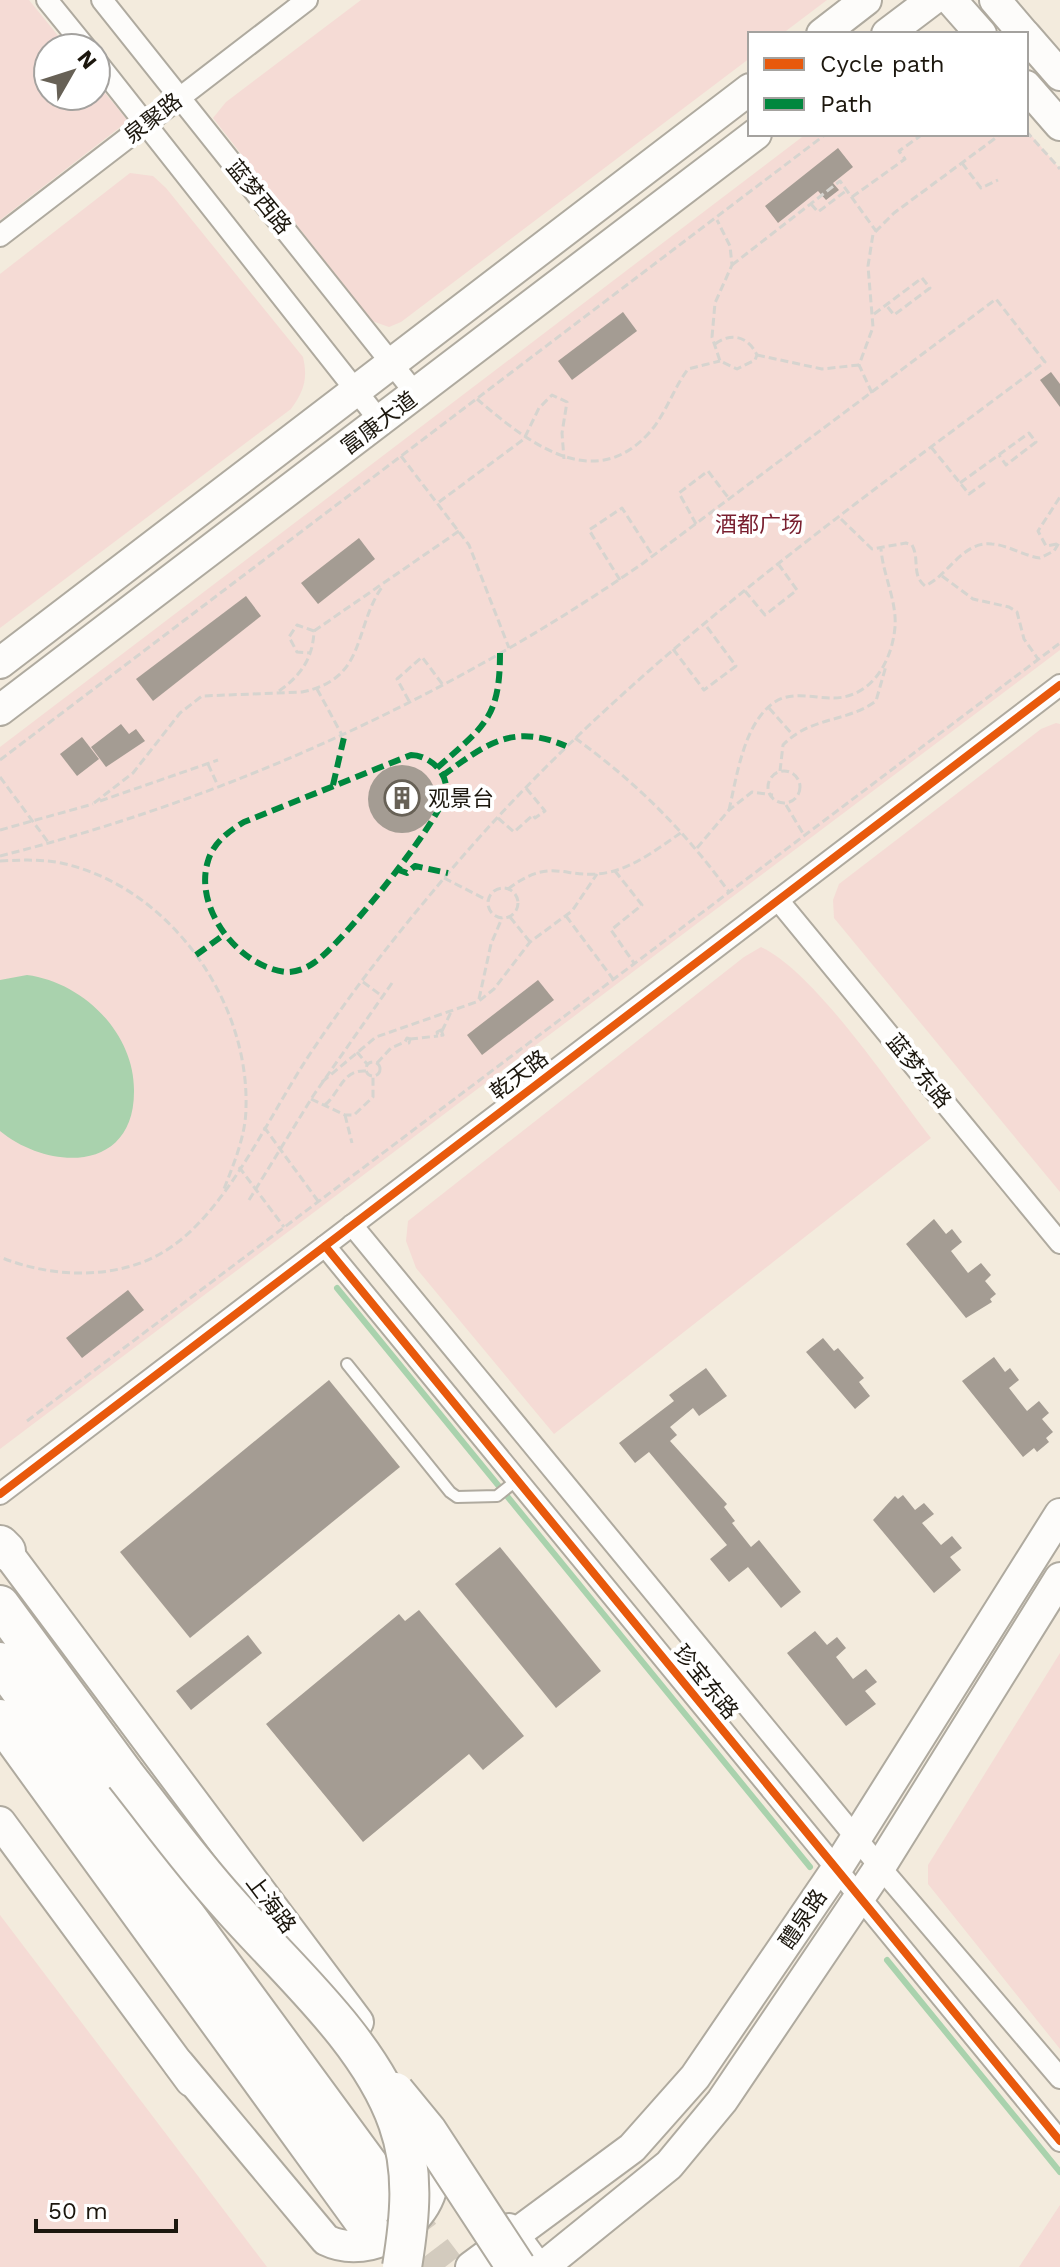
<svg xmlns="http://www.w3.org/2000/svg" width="1060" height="2267" font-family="'Work Sans','Noto Sans SC',sans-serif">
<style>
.green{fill:#f5dbd5}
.water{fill:#a9d2ad}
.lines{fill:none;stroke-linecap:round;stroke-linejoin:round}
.stream{stroke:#a9d2ad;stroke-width:6}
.building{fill:#a49c93}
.highway-tunnel{stroke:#d3cbbe;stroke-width:38;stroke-dasharray:38 19;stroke-linecap:butt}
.lane-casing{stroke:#afaa9f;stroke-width:14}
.street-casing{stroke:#afaa9f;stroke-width:24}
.secondary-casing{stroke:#afaa9f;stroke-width:34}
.highway-casing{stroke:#afaa9f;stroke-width:42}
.path{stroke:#d6d4cf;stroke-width:3;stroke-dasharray:8 4;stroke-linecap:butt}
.lane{stroke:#fdfcfa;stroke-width:10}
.street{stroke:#fdfcfa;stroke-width:20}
.secondary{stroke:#fdfcfa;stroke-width:30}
.highway{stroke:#fdfcfa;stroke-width:38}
.highway-bridge-casing{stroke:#afaa9f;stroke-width:42;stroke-linecap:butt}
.highway-bridge{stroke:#fdfcfa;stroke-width:38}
.quiet{stroke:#00873e;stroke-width:6;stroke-dasharray:12 6;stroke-linecap:butt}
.cycleway-casing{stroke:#fff;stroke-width:13}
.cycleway{stroke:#e8590c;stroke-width:8}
.labels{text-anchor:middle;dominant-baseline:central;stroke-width:8;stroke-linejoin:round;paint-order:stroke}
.street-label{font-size:22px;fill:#1c170e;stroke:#fff}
.park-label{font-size:22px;fill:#791f2f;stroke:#fff}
.poi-label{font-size:22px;fill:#1c170e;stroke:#fff;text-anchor:start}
</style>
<rect width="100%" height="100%" fill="#f3ebdd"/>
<g class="green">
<polygon points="0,0 29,0 68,48 48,48 48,96 96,96 96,82 128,121 0,220"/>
<polygon points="361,0 827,0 782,34 750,34 750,58 401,322 389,327 372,321 213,118 226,102"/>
<polygon points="1026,129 1060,169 1060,650 0,1449 0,747 806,134 1026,134"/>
<path d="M130 173 153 176 166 188 303 357C308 379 304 391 291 409L0 628V274Z"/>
<polygon points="1056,723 1060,724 1060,1192 834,918 833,900 839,884 1041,729"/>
<path d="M761 947C815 972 891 1087 931 1138L554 1434 416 1268 406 1241 408 1221 744 957Z"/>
<polygon points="1060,1653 1060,2049 928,1884 928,1865"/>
<polygon points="0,1915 267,2267 0,2267"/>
<polygon points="1060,2205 1060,2267 1019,2267"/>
</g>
<path class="water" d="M27 975C82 982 134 1032 134 1090 135 1173 49 1171 0 1131V980Z"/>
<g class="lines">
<g class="stream">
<polyline points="337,1288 810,1867"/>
<polyline points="887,1960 1060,2172"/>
</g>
</g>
<g class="building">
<polygon points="838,148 853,167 833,183 839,190 826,200 818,191 778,223 765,206"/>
<polygon points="623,312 637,331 572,380 558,361"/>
<polygon points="1051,372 1060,384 1060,407 1040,380"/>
<polygon points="359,538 375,559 318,604 301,583"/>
<polygon points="246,596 261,616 153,701 136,679"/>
<polygon points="121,724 129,734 136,729 145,741 106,767 91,747"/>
<polygon points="82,737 99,759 77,776 60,754"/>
<circle cx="402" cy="799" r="34"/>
<polygon points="538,980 554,1000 482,1055 467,1035"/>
<polygon points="934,1219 946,1234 952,1229 962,1242 951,1251 968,1273 981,1263 991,1275 985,1281 996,1294 990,1299 992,1302 966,1318 906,1244"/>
<polygon points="128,1290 144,1310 82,1358 66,1338"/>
<polygon points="823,1338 834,1351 838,1348 864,1378 859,1382 870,1396 855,1409 806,1352"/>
<polygon points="994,1357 1005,1372 1010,1368 1019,1380 1009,1388 1027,1411 1039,1401 1049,1413 1042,1419 1053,1432 1046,1438 1049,1442 1037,1452 1034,1448 1023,1457 962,1381"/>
<polygon points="706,1368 727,1396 699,1416 693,1408 670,1427 677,1435 670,1441 727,1504 724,1507 735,1521 732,1523 751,1547 759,1540 801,1592 781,1608 748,1567 729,1582 710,1559 727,1545 649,1452 635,1463 619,1443 674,1401 669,1395"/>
<polygon points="329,1380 400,1467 190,1638 120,1552"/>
<polygon points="903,1495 915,1510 924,1503 934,1514 922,1523 941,1545 952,1536 962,1548 950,1557 961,1570 934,1593 873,1520 895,1496 898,1499"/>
<polygon points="500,1547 601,1671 556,1708 455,1584"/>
<polygon points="419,1610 524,1736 483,1770 469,1754 363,1842 266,1724 399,1614 405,1621"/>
<polygon points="815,1631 827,1645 837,1637 846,1648 836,1657 853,1679 866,1669 877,1682 865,1691 876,1704 846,1726 787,1653"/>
<polygon points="248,1635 262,1653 191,1710 176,1691"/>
</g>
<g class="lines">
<polyline class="highway-tunnel" points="398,2205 445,2267"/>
<defs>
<polyline id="lane" points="347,1364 450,1492 457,1497 497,1496 517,1480"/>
<g id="street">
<polyline points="47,0 86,48"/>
<polyline points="102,0 416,394"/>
<polyline points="96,61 380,421"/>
<polyline points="0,236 307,0"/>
<polyline points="778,900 1060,1243"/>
<polyline points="352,1225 880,1867 1060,2078"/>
<polyline points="325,1246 1060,2141"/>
<polyline points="0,1494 1060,685"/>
</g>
<g id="secondary">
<polyline points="951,0 981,34"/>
<polyline points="995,0 1024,34"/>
<polyline points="822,34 866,0"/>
<polyline points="887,34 932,0"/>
<polyline points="1026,36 1060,75"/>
<polyline points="1026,86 1060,125"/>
<polyline points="0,663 750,89"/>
<polyline points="0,710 756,134"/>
<polyline points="0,1543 358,2022"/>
<polyline points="0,1822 191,2081"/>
<path d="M179 2064 326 2240C382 2267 461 2201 424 2141"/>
<polyline points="509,2229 537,2267"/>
<polyline points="471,2267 632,2148 695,2077 836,1870 1060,1514"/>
<polyline points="543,2267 669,2165 722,2101 880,1867 1060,1578"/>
</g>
<g id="highway">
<polyline points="0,1545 6,1551"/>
<polyline points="0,1605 125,1775"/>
<polyline points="0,1662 398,2205"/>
<polyline points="0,1719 369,2228"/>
</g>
</defs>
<use href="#lane" class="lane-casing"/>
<use href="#street" class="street-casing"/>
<use href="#secondary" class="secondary-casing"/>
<use href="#highway" class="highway-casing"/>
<g class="path">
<polyline points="1026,131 1060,169"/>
<polyline points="962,163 981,188 998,180"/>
<polyline points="852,197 905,159 899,151 923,134"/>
<polyline points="811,204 818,212 847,190"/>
<polyline points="732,265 840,181 876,231"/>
<polyline points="874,314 922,278 930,288 894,315 886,305"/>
<path d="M715 344C731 332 748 336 757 355L755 360 737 369 720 361 712 337 715 303 732 265 730 246 717 220"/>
<polyline points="757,355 822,369 859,365"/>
<polyline points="872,393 859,365 873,327 868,266 873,234 894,213 1001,134"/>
<path d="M477 399C524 439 592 496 649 433 666 414 673 389 688 369L720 361"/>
<polyline points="931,447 969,494 987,481"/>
<polyline points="401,456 469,545 509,648"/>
<polyline points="960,483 1029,433 1036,442 1006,465 999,455"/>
<polyline points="439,502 524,439 539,408 552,395 567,402 562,433 564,459"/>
<path d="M841 519 872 549 906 543 912 545C920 559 911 575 925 586 949 575 962 541 992 544 1008 545 1024 556 1040 558L1054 551 1059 543"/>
<polyline points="696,524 679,493 708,471 730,500"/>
<polyline points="1057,544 1046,546 1038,531 1060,497"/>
<polyline points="942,576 973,599 1009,607 1017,612 1024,639 1038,659"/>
<polyline points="620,580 589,530 622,508 653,556"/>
<polyline points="745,591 765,615 797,590 779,565"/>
<polyline points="314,631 459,531"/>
<polyline points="673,649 704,690 736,666 704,623"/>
<polyline points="317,689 342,735"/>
<path d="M279 691C300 676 313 659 314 631L297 625 289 637 297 652 311 653"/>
<polyline points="409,701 397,679 422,657 443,685"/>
<polyline points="769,708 793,735"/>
<path d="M575 738C637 783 684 830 729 892"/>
<polyline points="0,760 826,134"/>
<polyline points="208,764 218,786"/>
<path d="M780 771 783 745C811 716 846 723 876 701L886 666"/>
<circle cx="784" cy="787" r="16"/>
<polyline points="0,777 48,842"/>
<polyline points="100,801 218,760"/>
<path d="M94 803 133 773 180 713 202 696 302 692C367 679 353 629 382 587"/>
<polyline points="786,805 804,835"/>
<path d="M729 810C737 776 744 719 778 700 794 692 816 698 833 698 871 698 892 662 895 627 897 601 883 575 881 549"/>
<polyline points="498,818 514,832 533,815 535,818 545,811 526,788"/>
<polyline points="0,830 93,804"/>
<polyline points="697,848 729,810 752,792 773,795"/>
<path d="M0 856C229 798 448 698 642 564L996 299 1045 362C834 520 615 674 445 877 396 935 348 996 306 1060 269 1117 231 1201 178 1242 129 1281 56 1280 0 1257"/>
<path d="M0 861C21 860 40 859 61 863 168 886 249 999 246 1107 246 1135 234 1163 224 1189"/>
<polyline points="615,871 642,905 611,930 634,963"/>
<polyline points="444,878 487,900"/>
<circle cx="503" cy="903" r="15"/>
<path d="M508 889C554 854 565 882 610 872 636 866 660 847 682 832"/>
<polyline points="566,916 613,979"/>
<polyline points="510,917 530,942"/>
<polyline points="363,982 382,996"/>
<polyline points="479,999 491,944 502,918"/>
<polygon points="441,1030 443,1035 438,1036 437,1032"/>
<polyline points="442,1031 451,1012"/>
<polygon points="407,1038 410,1039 409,1043 405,1042"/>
<polyline points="410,1039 438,1036"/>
<polyline points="357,1052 367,1064"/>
<circle cx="373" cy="1069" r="7"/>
<polyline points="377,1063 391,1048 405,1042"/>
<polyline points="322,1082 376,1037 479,1001 494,989 530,942 572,911 597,874"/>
<polyline points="311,1099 345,1115 354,1115 373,1097 373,1076"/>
<path d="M325 1105C340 1092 343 1069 366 1071"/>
<polyline points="345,1115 352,1143"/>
<polyline points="264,1127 318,1201"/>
<polyline points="239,1167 284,1227"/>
<polyline points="249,1200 313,1096 392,983"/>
<polyline points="27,1421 1060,643"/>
</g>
<use href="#lane" class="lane"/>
<use href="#street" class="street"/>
<use href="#secondary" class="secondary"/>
<use href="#highway" class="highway"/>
<defs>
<g id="highway-bridge">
<path d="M125 1775C159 1818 191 1862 228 1903 285 1968 369 2040 398 2123 415 2171 410 2218 402 2267"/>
<polyline points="395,2092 427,2131 516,2267"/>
</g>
</defs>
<use href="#highway-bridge" class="highway-bridge-casing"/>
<use href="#highway-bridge" class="highway-bridge"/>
<g class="quiet">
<path d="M411 755C430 755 451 775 445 795 437 825 342 944 315 962 307 968 297 972 287 972 239 968 193 908 208 861 213 843 229 831 244 822Z"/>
<path d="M437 768C484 726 500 719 500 653"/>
<path d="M442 776C486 744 512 723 566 746"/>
<polyline points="333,785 345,733"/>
<polyline points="396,869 407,873 415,866 448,873"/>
<polyline points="196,955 225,934"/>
</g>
<defs>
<g id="cycleway">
<polyline points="325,1246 1060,2141"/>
<polyline points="0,1494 1060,685"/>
</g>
</defs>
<use href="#cycleway" class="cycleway-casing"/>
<use href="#cycleway" class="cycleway"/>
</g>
<defs>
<symbol id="building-ring" viewBox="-11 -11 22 22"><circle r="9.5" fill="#fff" stroke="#676156" stroke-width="1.5"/><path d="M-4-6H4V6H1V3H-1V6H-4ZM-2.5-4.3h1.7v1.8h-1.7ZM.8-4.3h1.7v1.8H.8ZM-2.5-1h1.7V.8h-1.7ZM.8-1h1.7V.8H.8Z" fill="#676156"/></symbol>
</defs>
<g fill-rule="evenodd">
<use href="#building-ring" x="382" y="778" width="40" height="40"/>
</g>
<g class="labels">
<g class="street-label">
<text transform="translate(153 118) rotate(-38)">泉聚路</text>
<text transform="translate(259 197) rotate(51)">蓝梦西路</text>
<text transform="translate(379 423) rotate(-37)">富康大道</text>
<text transform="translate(919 1071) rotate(51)">蓝梦东路</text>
<text transform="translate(519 1075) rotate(-37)">乾天路</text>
<text transform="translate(706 1682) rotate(51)">珍宝东路</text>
<text transform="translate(271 1904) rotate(53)">上海路</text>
<text transform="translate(803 1919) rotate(-56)">醴泉路</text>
</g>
<g class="park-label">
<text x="759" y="524">酒都广场</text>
</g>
<g class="poi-label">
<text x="428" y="798">观景台</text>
</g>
</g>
<rect x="748" y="32" width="280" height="104" fill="#ffffff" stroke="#a4a29f" stroke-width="2"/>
<rect x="764" y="58" width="40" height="12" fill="#e8590c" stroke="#a4a29f" stroke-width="2"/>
<text x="820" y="72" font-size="24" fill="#1c170e">Cycle path</text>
<rect x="764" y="98" width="40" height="12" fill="#00873e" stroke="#a4a29f" stroke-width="2"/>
<text x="820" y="112" font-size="24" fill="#1c170e">Path</text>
<g transform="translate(72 72) rotate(51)"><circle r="38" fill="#ffffff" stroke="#a4a29f" stroke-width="2"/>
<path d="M0-6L14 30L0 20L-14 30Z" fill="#676156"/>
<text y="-12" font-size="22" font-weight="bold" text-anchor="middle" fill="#1c170e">N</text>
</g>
<path d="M36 2219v12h140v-12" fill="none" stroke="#1c170e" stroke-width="4"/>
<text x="48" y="2219" font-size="24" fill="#1c170e" stroke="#ffffff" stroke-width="6" paint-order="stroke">50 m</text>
</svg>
